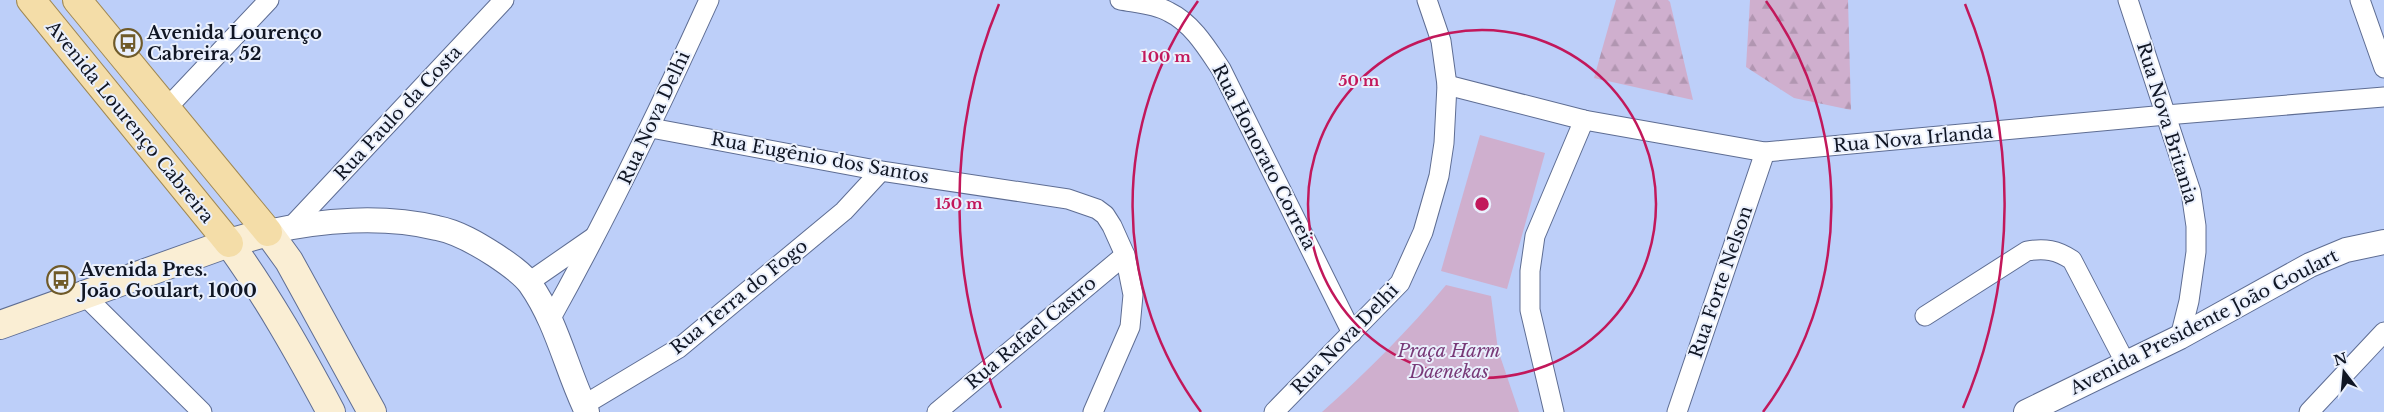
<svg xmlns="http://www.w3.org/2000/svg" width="2384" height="412" font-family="'Libre Baskerville',serif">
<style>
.green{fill:#cfafce}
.forest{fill:url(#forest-firs)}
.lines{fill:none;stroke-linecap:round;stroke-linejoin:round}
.minor-casing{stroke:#5e6d93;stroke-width:21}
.tertiary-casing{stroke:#5e6d93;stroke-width:26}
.secondary-casing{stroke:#5e6d93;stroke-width:30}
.primary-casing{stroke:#a08954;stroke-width:30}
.minor{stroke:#fff;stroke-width:19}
.tertiary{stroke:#fff;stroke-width:24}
.secondary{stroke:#faeed4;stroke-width:28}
.primary{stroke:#f4dda8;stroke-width:28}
.ring{fill:none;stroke:#c2185b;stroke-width:2.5}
.labels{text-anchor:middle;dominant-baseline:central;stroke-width:4;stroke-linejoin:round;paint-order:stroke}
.poi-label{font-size:18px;font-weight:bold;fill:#101624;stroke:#eaf0fd;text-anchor:start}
.street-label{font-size:18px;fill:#101624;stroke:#eaf0fd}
.park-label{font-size:18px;font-style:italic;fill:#783a78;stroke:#eaf0fd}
.centre{fill:#c2185b;stroke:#eaf0fd;stroke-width:2.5}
.ring-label{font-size:15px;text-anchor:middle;font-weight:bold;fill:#c2185b;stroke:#eaf0fd;stroke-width:4;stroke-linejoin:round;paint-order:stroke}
</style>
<defs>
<pattern id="forest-firs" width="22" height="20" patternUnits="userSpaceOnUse" patternTransform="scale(1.25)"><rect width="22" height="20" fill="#cfafce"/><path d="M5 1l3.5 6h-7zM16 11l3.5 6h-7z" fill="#b196b1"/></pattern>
</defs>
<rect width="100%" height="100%" fill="#bdcff9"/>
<g class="green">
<polygon points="1480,135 1545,153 1507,289 1441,271"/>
<path d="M1446 285 1491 296 1498 350 1519 412H1322C1367 372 1408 331 1446 285Z"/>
</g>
<g class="forest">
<polygon points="1616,0 1668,0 1670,2 1693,100 1594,78"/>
<polygon points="1750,0 1848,0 1851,110 1794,98 1746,67"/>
</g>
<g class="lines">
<defs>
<g id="minor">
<path d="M1120 0C1136 3 1155 4 1169 12 1192 23 1207 48 1221 69L1352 333"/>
<polyline points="2128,0 2191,192 2196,226 2196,252 2189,301 2180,337"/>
<polyline points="2360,0 2384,68"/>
<polyline points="1447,85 1584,120 1765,152 2166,115 2384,97"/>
<polyline points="165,110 269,0"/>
<polyline points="651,128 881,171 1068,199 1097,209 1105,215 1112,226 1125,255 1133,295 1130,327 1093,412"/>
<polyline points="291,227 504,0"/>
<polyline points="529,282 594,237"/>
<polyline points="85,296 202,412"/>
<path d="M1925 316 2027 251C2045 248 2057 250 2072 260L2125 362"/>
<path d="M551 318C609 214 660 108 709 0"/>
<polyline points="584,405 679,348 844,211 881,171"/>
<polyline points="937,412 1125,255"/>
<polyline points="1274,412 1400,283 1423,232 1439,176 1444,143 1447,85 1441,41 1427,0"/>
<polyline points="1554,412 1530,310 1530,271 1535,236 1584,120"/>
<polyline points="1677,412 1765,152"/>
<polyline points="2309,412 2384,332"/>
</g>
<g id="tertiary">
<path d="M268 232C321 220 383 215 437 228 458 232 478 244 495 255 507 263 522 273 530 284 558 324 566 369 587 412"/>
<polyline points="2026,412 2180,337 2310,265 2346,250 2384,242"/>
</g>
<g id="secondary">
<path d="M229 243C268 297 300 354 331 412"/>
<polyline points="0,325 229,243 268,232 289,261 372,412"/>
</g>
<g id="primary">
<polyline points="31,0 229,243"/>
<polyline points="77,0 268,232"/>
</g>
</defs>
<use href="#minor" class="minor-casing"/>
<use href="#tertiary" class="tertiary-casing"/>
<use href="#secondary" class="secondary-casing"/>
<use href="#primary" class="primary-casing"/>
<use href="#minor" class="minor"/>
<use href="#tertiary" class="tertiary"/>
<use href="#secondary" class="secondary"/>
<use href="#primary" class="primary"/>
</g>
<g class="ring">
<circle cx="1482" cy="204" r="174"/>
<path d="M1201 412A349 349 0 0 1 1198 1M1766 1A349 349 0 0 1 1763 412"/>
<path d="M1001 408A523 523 0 0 1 999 4M1965 4A523 523 0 0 1 1963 408"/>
</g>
<defs>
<symbol id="bus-ring" viewBox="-11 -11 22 22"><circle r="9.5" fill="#eaf0fd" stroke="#6f5a29" stroke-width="1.5"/><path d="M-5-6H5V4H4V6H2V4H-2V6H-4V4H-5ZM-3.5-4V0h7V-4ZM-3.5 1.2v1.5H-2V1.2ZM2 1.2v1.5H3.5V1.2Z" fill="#6f5a29"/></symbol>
</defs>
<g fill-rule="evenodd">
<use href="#bus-ring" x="112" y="27" width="32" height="32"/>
<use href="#bus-ring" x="45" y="264" width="32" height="32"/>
</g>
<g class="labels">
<g class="poi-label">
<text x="147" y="33">Avenida Lourenço<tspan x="147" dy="21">Cabreira, 52</tspan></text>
<text x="80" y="270">Avenida Pres.<tspan x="80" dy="21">João Goulart, 1000</tspan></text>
</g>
<g class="street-label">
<text transform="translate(398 113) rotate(-47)">Rua Paulo da Costa</text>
<text transform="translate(654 118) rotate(-65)">Rua Nova Delhi</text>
<text transform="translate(130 122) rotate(51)">Avenida Lourenço Cabreira</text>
<text transform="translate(2167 123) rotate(73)">Rua Nova Britania</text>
<text transform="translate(1913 139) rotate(-5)">Rua Nova Irlanda</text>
<text transform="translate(1264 157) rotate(63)">Rua Honorato Correia</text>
<text transform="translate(820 158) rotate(10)">Rua Eugênio dos Santos</text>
<text transform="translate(1721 282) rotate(-71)">Rua Forte Nelson</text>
<text transform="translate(739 297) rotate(-39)">Rua Terra do Fogo</text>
<text transform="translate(2204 322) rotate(-27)">Avenida Presidente João Goulart</text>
<text transform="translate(1031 333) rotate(-40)">Rua Rafael Castro</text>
<text transform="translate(1345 339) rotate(-46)">Rua Nova Delhi</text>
</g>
<g class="park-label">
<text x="1449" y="351">Praça Harm<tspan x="1449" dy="21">Daenekas</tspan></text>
</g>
</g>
<circle cx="1482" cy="204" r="8" class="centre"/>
<g class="ring-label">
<text x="1166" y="62">100 m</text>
<text x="1359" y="86">50 m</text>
<text x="959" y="209">150 m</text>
</g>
<g transform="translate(2344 372) rotate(344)" stroke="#eaf0fd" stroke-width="4" paint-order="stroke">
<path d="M0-4L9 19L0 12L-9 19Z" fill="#101624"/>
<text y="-8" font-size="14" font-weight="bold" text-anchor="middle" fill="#101624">N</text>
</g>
</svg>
